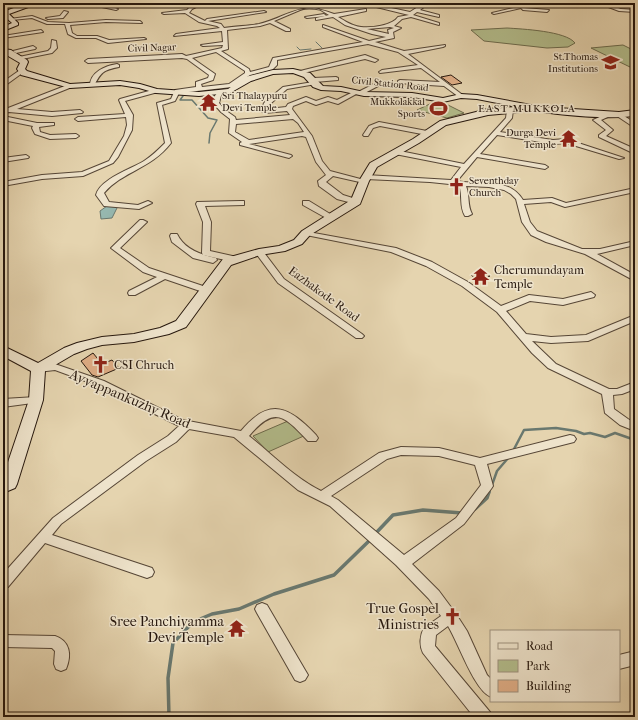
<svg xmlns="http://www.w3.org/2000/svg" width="638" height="720" font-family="'IM FELL French Canon',serif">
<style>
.green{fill:#b3bd8c;stroke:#6c6a4c}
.water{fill:#96b8b0;stroke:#69786f}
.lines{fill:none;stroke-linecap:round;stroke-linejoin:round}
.stream-far3{stroke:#69786f;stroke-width:1}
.stream-far2{stroke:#69786f;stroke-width:1.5}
.stream-far1{stroke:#69786f;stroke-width:2.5}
.stream{stroke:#69786f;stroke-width:3.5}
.building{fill:#e0ae86;stroke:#26170d}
.street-casing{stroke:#564636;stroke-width:2}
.secondary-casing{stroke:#26170d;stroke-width:2}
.street{fill:#eee3cb;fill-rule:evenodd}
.secondary{fill:#eee3cb;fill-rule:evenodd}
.labels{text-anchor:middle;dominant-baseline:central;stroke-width:3;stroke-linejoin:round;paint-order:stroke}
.far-street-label{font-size:10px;fill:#26170d;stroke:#eee3cb}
.far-poi-label{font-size:10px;fill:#26170d;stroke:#eee3cb;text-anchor:end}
.far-neighbourhood-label{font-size:11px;letter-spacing:1px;fill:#26170d;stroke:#eee3cb}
.poi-label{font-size:12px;fill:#26170d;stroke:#eee3cb;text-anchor:start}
.street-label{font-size:12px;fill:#26170d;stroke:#eee3cb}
.near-street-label{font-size:14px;fill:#26170d;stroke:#eee3cb}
.near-poi-label{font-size:14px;fill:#26170d;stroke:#eee3cb;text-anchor:end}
</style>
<rect width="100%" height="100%" fill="#e5d4af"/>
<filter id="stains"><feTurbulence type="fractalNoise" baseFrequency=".005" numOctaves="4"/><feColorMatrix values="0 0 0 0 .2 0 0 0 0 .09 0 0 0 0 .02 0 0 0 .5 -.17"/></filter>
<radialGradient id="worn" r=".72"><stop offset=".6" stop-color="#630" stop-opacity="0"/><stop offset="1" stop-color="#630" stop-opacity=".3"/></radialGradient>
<g class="green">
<path d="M507 28C522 29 566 31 575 43L568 47 547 48 484 41 471 30Z"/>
<polygon points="623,45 635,51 635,68 632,68 591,48"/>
<polygon points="434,102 448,105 464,113 447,118 417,110"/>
<polygon points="288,421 306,435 268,452 253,436"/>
</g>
<polygon class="water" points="107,206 118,206 112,218 101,219 100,211"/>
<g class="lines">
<g class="stream-far3">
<polyline points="316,42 322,48"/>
<polyline points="297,47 300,50 311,49"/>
</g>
<polyline class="stream-far2" points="183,96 180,100 192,100 208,118 217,120 210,133 209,143"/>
<g class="stream-far1">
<polyline points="513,451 524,430 556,428 576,431 584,434 590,433 605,437 615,433 635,440"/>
<polyline points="492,485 497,471 509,457"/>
<polyline points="489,493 490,489"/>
</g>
<g class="stream">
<polyline points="475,509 487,498 489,492"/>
<polyline points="375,534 393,515 423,510 462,513"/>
<polyline points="169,717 168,678 173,643 193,622 212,614 239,609 274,594 334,575 371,539"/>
</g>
</g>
<g class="building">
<polygon points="451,75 462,83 452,85 441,77"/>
<polygon points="481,270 490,276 479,281 471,275"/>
<polygon points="93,353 102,364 112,360 119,368 98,377 92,375 81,361"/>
</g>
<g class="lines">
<defs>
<g id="street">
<polygon points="33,3 41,3 29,6 27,5"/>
<polygon points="100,3 104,3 106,5 118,9 116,10 102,7"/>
<path d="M191 3H195L196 5 275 3 281 6 279 7 269 3 196 7 192 9 189 13 205 21 207 19 264 11 266 12 208 21 221 24 224 28C236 26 248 26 259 24 291 16 299 0 334 14L366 9V11L338 17C345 21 352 26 361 27 371 28 392 26 398 17L409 15 360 3H368L410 12 424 3H429L420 10 439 15V17L417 12 413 15 439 23V25L411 17 402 19 394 26 401 28 393 32 394 38 375 42 404 51 445 45V46L443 47 408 54 464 96 459 97 444 86 398 83V81L400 80 440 82 421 68 380 73 379 72 382 70 418 65 398 52 368 44 277 60V65L273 69 250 75 232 87 179 93 175 101 162 105 171 143C151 169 123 171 104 193L109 202 138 205 148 201 152 203 139 209 104 206 96 195C100 179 131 169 144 161 152 156 158 150 165 143L157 103 171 99 175 90 196 87V82L208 78 209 75 187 59 182 58 88 63 85 61 88 59 182 54 186 56 222 48 223 45 203 46 201 45 223 42 222 31 174 36 176 34 220 28 217 26 199 22 185 13 164 14 162 13 187 10 192 5ZM310 7 319 9 329 15 316 18V20L333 17 345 25 372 34 386 37 369 41 323 25V27L363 42 273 58 269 67 250 72 249 69 221 51 228 49 227 30 260 26 270 23 286 31H290V29L274 21 300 10ZM390 27 394 28 388 30 389 34 367 29ZM216 52 245 71V73L229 84 202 87 201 84 213 80 215 74 192 58Z"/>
<polygon points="534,3 562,3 524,8 549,10 547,12 523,10 521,8 494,14 492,13"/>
<polygon points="598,3 604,3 621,9 635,10 635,12 619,11"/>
<polygon points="64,11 68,12 63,18 48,19 46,18 60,16"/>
<polygon points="324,14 326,16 307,18 305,17"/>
<polygon points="32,16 48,22 69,23 106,20 140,21 142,23 106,22 70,25 72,33 77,36 97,36 109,40 144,38 146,39 108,43 96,38 76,38 68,34 65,24 47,24 32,18 12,20 10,19"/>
<polygon points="41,30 43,32 3,38 3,36"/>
<polygon points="52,40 56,41 57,48 52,53 17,60 14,58 48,51 51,48"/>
<polygon points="33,46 36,48 35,49 16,53 13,51"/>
<polygon points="365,55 378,60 375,62 365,59 299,74 296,72"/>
<path d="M117 64 119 65V67C103 70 101 72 94 86H90C90 72 105 66 117 64Z"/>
<polygon points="20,70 25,71 3,87 3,82"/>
<path d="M336 77 338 78V80L315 82 316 84 287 89 269 105 268 109 286 107 288 104 306 97 316 101 328 97 337 100 355 91H360L374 84H378V86L363 94 358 93 338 104 328 101 316 105 306 101 293 106 292 109 312 136 322 161 330 171 368 181 364 183 333 176 326 182 343 195 359 200V204H356L337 199 319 186 318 181 326 175 316 162 306 137 302 136 249 144 291 155 292 156 289 158 240 145V143L242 142 229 133 230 119 221 112 213 103 214 97 218 92H222L219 103 225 110 235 117 236 120 290 115 287 111 264 113 261 111 264 103 283 87 313 82 310 80 313 78ZM293 119 298 123 304 132 249 140 235 132 236 124Z"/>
<polygon points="70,84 73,86 72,87 17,109 52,112 80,110 83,112 82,113 52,116 9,112 3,114 3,110"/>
<polygon points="156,89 158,90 158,92 125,101 133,115 132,130 118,157 113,163 83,176 42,179 3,186 3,182 42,175 82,172 109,161 124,136 127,125 126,117 78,121 75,119 78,117 125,114 119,100 120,99"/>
<path d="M510 108 513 110 512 118 500 132 553 140 566 139 624 158 619 159 566 143 553 144 497 135 480 154 545 165 548 167 545 169 477 157 457 181C480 186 508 176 523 200L552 198 566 203 635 188V192L565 207 551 202 524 204 530 222 537 231 582 249H600L635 241V245L597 254 635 275V281L585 254 546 242 531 235 522 222 516 199 511 194 504 190 489 187 466 186C470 196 467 205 472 214L468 216H465C459 206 463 196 459 185L430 182 366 179 362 177 366 175 451 180 461 167 395 154 392 152 395 150 464 164 506 118 507 110Z"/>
<polygon points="605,113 609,113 610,116 601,120 613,130 606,136 635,149 635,154 599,137 599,135 606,130 593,120 604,115"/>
<polygon points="617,114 621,114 635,123 635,128 617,116"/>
<polygon points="3,116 37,123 54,123 54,125 39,127 40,132 50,135 76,134 79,136 76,138 50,139 35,134 32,128 33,126 3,120"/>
<polygon points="379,122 427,131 430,133 427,135 380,126 373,128 368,136 364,136 363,135 369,126"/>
<polygon points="26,155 29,157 28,158 3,162 3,158"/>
<polygon points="241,201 244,201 244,205 205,206 211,222 210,251 237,257 238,259 237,261 234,262 203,255 202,253 203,222 196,204 197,202"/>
<polygon points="303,201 309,201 335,217 334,219 328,219 303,205"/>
<polygon points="140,220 143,220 147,222 120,248 149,268 209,288 210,290 209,292 203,292 165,279 135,295 129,295 128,293 129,291 157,277 143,272 111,248"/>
<polygon points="303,231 396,248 432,262 468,282 501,306 529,295 563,299 591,292 595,295 594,297 563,305 530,301 506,311 526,334 551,337 586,335 635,315 635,321 588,341 551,343 532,341 556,364 609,389 617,389 635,382 635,389 622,394 613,395 614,409 628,419 635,423 635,431 620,425 605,413 602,394 548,368 532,353 497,312 462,286 426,266 391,252 306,235 302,233"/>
<path d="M171 234H177C184 249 201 255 216 258L217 260 213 263 193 258 172 242 170 236Z"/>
<polygon points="256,250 262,250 284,279 362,334 364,336 362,338 356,338 278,283 255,252"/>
<path d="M55 364 104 381 183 420 241 431C270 396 289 407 316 435L318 438 316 441H308C284 416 275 405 249 436 273 455 293 477 321 491L379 453 401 447 439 448 480 458 570 435 574 436 576 439 574 442 487 464 493 486 491 489 464 524 412 564 439 591 456 614 467 631 487 675 491 679V697C474 690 459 644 448 626L436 635 435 646 490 712 492 717H474L423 653C419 645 420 635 424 628L441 616 429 599 396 565 330 506 298 490 234 437 189 429 176 442 146 461 61 524 52 535 152 568 154 572 152 576 147 578 45 543 8 587 3 589V574L53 518 138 455 168 436 179 426 96 385 55 370 38 372 33 369 38 366ZM401 455 439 456 475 465 481 485 456 518 404 555 338 500 331 496 387 459Z"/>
<polygon points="36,397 40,398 41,400 40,402 3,407 3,399"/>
<polygon points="262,603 267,605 305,670 308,675 305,680 300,682 295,680 257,613 255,609 257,605"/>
<path d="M3 635 55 636C70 641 72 655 66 669L61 671 56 669 54 664 55 651 52 648 3 647Z"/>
<polygon points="635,651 635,665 619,669 619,655"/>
</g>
<g id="secondary">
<polygon points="27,3 33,3 31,6 9,14 18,23 18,25 3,31 3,27 12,23 3,15 3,12"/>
<path d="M3 49 11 50 27 60 28 62 25 69 27 71 70 84 120 81 140 84 157 89 199 92 228 89 245 77 273 70 293 69 310 73 323 86 341 87 364 92 412 93 443 98 461 94 477 95 542 107 619 112 635 110V116C600 120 552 114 517 108L521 110 520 112 488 115 446 125 419 143 377 167 369 181 360 204 310 235 302 244 285 251 260 255 231 265 186 327 169 334 134 342 102 345 87 349 74 354 45 371 43 400 17 484 15 488 3 493V477L29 400 31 371 3 356V346L38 363 64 348 77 343 102 337 134 334 160 328 176 321 223 259 259 249 279 246 294 240 302 231 351 200 359 181 370 163 413 139 440 121 488 109 517 107 477 99 461 98 443 102 412 97 364 96 341 91 321 90 313 87 304 77 293 73 273 74 251 81 230 93 199 96 156 93 139 88 120 85 70 88 21 75 17 69 20 63 3 53Z"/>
</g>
</defs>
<use href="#street" class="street-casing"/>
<use href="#secondary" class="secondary-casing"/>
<use href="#street" class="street"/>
<use href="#secondary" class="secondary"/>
</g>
<defs>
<symbol id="school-bare" viewBox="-9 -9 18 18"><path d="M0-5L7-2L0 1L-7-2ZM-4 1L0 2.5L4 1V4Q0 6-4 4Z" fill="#8f2418" stroke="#eee3cb" stroke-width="2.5" paint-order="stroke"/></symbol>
<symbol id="temple-bare" viewBox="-9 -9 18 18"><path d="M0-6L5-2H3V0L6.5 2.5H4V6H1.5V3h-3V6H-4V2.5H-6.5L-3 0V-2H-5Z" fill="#8f2418" stroke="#eee3cb" stroke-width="2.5" paint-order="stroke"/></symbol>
<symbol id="stadium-bare" viewBox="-9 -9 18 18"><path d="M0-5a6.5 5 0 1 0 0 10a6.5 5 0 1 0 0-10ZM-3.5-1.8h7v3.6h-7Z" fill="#8f2418" stroke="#eee3cb" stroke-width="2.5" paint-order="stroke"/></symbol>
<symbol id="church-bare" viewBox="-9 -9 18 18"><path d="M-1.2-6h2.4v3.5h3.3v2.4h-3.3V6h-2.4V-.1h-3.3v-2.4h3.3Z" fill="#8f2418" stroke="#eee3cb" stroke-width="2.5" paint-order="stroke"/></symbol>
</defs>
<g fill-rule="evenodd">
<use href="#school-bare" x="598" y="50" width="25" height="25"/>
<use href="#temple-bare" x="196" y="90" width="25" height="25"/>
<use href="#stadium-bare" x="426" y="96" width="25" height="25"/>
<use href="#temple-bare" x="556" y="126" width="25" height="25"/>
<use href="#church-bare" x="444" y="174" width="25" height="25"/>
<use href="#temple-bare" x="468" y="264" width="25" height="25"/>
<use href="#church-bare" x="88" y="352" width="25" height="25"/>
<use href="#church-bare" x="440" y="604" width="25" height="25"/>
<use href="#temple-bare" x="224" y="616" width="25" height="25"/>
</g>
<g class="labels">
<g class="far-street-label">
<text transform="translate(152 48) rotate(-2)">Civil Nagar</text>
<text transform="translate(390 84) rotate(6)">Civil Station Road</text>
</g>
<g class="far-poi-label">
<text x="598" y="57">St.Thomas<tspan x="598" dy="12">Institutions</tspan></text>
<text x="222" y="96" text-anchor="start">Sri Thalaypuru<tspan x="222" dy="12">Devi Temple</tspan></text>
<text x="425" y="102">Mukkolakkal<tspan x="425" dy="12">Sports</tspan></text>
<text x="556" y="133">Durga Devi<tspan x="556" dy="12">Temple</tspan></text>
<text x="469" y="181" text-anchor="start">Seventhday<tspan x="469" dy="12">Church</tspan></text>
</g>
<g class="far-neighbourhood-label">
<text x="527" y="108">EAST MUKKOLA</text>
</g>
<g class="poi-label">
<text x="494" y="270">Cherumundayam<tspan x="494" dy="14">Temple</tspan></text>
<text x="114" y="365">CSI Chruch</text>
</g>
<g class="street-label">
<text transform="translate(324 294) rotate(36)">Eazhakode Road</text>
</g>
<g class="near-street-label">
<text transform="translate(130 399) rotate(23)">Ayyappankuzhy Road</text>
</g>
<g class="near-poi-label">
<text x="439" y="608">True Gospel<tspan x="439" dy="16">Ministries</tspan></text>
<text x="224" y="621">Sree Panchiyamma<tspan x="224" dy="16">Devi Temple</tspan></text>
</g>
</g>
<rect width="638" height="720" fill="none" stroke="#e5d4af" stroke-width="16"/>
<rect x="4" y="4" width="630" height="712" fill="none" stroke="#26170d" stroke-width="2"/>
<rect x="8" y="8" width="622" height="704" fill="none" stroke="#26170d"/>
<rect x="490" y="630" width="130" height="72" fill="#eee3cb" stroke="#9e917f"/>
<rect x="498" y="643" width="20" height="6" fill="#eee3cb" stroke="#9e917f"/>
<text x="526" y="650" font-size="12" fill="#26170d">Road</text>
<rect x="498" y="660" width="20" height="12" fill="#b3bd8c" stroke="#9e917f"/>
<text x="526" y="670" font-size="12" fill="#26170d">Park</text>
<rect x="498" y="680" width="20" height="12" fill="#e0ae86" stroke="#9e917f"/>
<text x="526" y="690" font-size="12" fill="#26170d">Building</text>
<rect width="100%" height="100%" filter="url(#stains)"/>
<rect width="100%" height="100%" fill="url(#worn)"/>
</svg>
